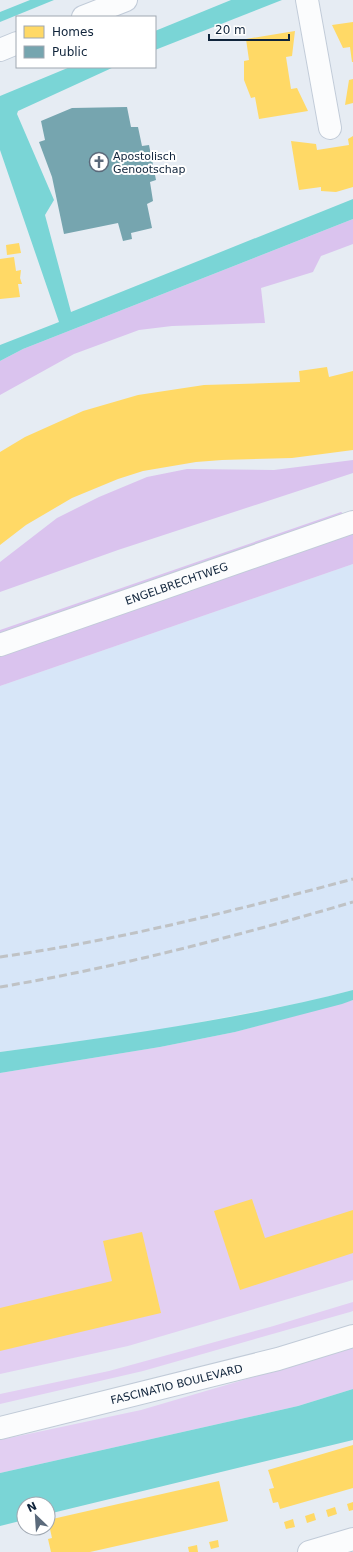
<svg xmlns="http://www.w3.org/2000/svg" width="353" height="1552" font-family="'DejaVu Sans',sans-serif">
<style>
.built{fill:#d7e6f8}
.green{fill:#e2cff2}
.forest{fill:#dac3ee}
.water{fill:#7ad5d6}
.homes{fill:#ffd966}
.public{fill:#76a5af}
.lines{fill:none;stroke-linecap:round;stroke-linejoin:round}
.minor-casing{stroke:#c1cbd8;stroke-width:24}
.minor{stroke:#fbfcfd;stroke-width:22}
.rail{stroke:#bfc2c5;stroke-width:3;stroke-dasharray:8 4;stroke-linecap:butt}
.labels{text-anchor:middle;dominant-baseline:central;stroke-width:4;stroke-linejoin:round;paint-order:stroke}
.poi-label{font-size:11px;fill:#10243b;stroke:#fff;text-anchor:start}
.street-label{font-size:11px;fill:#10243b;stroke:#fff}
</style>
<rect width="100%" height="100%" fill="#e6ecf3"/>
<polygon class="built" points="353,564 353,990 310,1001 148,1032 0,1052 0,686"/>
<g class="green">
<polygon points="353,1000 353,1280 128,1346 0,1374 0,1073 160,1047 235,1032"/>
<polygon points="353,1302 353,1311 350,1312 143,1371 0,1404 0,1394 109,1371 270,1327"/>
<polygon points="353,1348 353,1389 298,1406 0,1473 0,1440 141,1410"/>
</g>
<g class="forest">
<polygon points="353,219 353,244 321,256 313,272 261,288 265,323 172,326 139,330 74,354 0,395 0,361 23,349"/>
<polygon points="353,460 353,473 118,550 0,592 0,562 57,518 99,497 147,477 187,469 274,470"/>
<polygon points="341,512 353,521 353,564 0,686 0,630"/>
</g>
<g class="water">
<polygon points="30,0 54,0 0,22 0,12"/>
<polygon points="231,0 282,0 155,50 155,31"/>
<polygon points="70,67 114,67 18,111 17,114 54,200 45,215 71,312 353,199 353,219 23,349 0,361 0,345 59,322 0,150 0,96"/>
<path d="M353 990V1000L342 1004 235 1032 160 1047 0 1073V1052C118 1036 237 1020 353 990Z"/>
<polygon points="353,1389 353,1440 48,1514 48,1504 24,1504 24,1520 0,1526 0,1473 298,1406"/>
</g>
<g class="homes">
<polygon points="353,22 353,62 352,62 350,47 343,48 332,25"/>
<polygon points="295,31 292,56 286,57 291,89 297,88 308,111 259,119 255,97 251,98 244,80 244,61 249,60 246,39"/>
<polygon points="353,79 353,103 345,105 349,80"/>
<polygon points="353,136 353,187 336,192 321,191 321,187 299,190 291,141 316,144 317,150 349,145 348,139"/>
<polygon points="19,243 21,253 7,255 6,245"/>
<polygon points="14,257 16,271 21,270 20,278 22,284 18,284 20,297 0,299 0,259"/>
<polygon points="327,367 329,377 353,371 353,450 292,458 222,460 196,462 143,471 118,479 72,498 26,525 0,545 0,452 25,437 83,411 138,395 204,385 300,382 299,371"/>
<polygon points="252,1199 265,1238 353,1210 353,1253 240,1290 214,1211"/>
<polygon points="142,1232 161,1313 0,1351 0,1308 112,1281 103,1241"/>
<polygon points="353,1445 353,1488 280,1509 278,1502 273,1503 269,1489 274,1488 268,1470"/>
<polygon points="219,1481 228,1521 90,1552 51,1552 48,1539 52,1538 48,1520"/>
<polygon points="353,1502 353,1510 349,1511 347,1504"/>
<polygon points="335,1507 337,1514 328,1517 326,1510"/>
<polygon points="314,1513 316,1520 307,1523 305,1516"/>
<polygon points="293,1519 295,1527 286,1529 284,1522"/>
<polygon points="218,1540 219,1547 211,1549 209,1542"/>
<polygon points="197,1545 198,1552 189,1552 188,1547"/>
</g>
<polygon class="public" points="127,107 131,127 138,127 142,146 149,145 156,180 150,182 153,201 147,204 152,228 131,233 132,239 123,241 118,223 64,234 52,177 39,142 45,140 41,121 72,108"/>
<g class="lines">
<defs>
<g id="minor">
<polyline points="307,0 330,128"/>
<polyline points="83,17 126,0"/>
<polyline points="0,50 17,43"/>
<path id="s1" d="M0 645 353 522"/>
<path id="s2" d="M0 1428 278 1359 353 1336"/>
<polyline points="309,1552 353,1539"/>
</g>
</defs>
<use href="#minor" class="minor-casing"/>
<use href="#minor" class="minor"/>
<g class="rail">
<path d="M0 957C120 940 237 910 353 879"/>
<path d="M0 987C119 967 237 936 353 902"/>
</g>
</g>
<defs>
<symbol id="church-ring" viewBox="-11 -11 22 22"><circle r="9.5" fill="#fff" stroke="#5b6a7b" stroke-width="1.5"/><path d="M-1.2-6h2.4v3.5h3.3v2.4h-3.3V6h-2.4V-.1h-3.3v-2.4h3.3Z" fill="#5b6a7b"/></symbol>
</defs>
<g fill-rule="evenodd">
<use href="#church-ring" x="88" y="151" width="22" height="22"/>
</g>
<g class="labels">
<g class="poi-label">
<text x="113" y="156">Apostolisch<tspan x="113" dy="13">Genootschap</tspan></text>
</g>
<g class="street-label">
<text stroke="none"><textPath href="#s1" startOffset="187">ENGELBRECHTWEG</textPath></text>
<text stroke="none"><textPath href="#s2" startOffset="182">FASCINATIO BOULEVARD</textPath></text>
</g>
</g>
<rect x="16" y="16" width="140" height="52" fill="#ffffff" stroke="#9fa7b1"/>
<rect x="24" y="26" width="20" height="12" fill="#ffd966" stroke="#9fa7b1"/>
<text x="52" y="36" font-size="12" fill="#10243b">Homes</text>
<rect x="24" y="46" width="20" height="12" fill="#76a5af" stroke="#9fa7b1"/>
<text x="52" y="56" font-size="12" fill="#10243b">Public</text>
<g transform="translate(36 1516) rotate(335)"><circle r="19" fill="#ffffff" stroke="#9fa7b1"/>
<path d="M0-3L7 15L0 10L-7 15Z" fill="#5b6a7b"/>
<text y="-6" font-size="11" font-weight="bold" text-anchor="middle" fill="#10243b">N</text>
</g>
<path d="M209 34v6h80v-6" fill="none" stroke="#10243b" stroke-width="2"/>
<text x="215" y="34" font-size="12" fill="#10243b" stroke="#ffffff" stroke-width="3" paint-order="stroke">20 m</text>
</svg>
